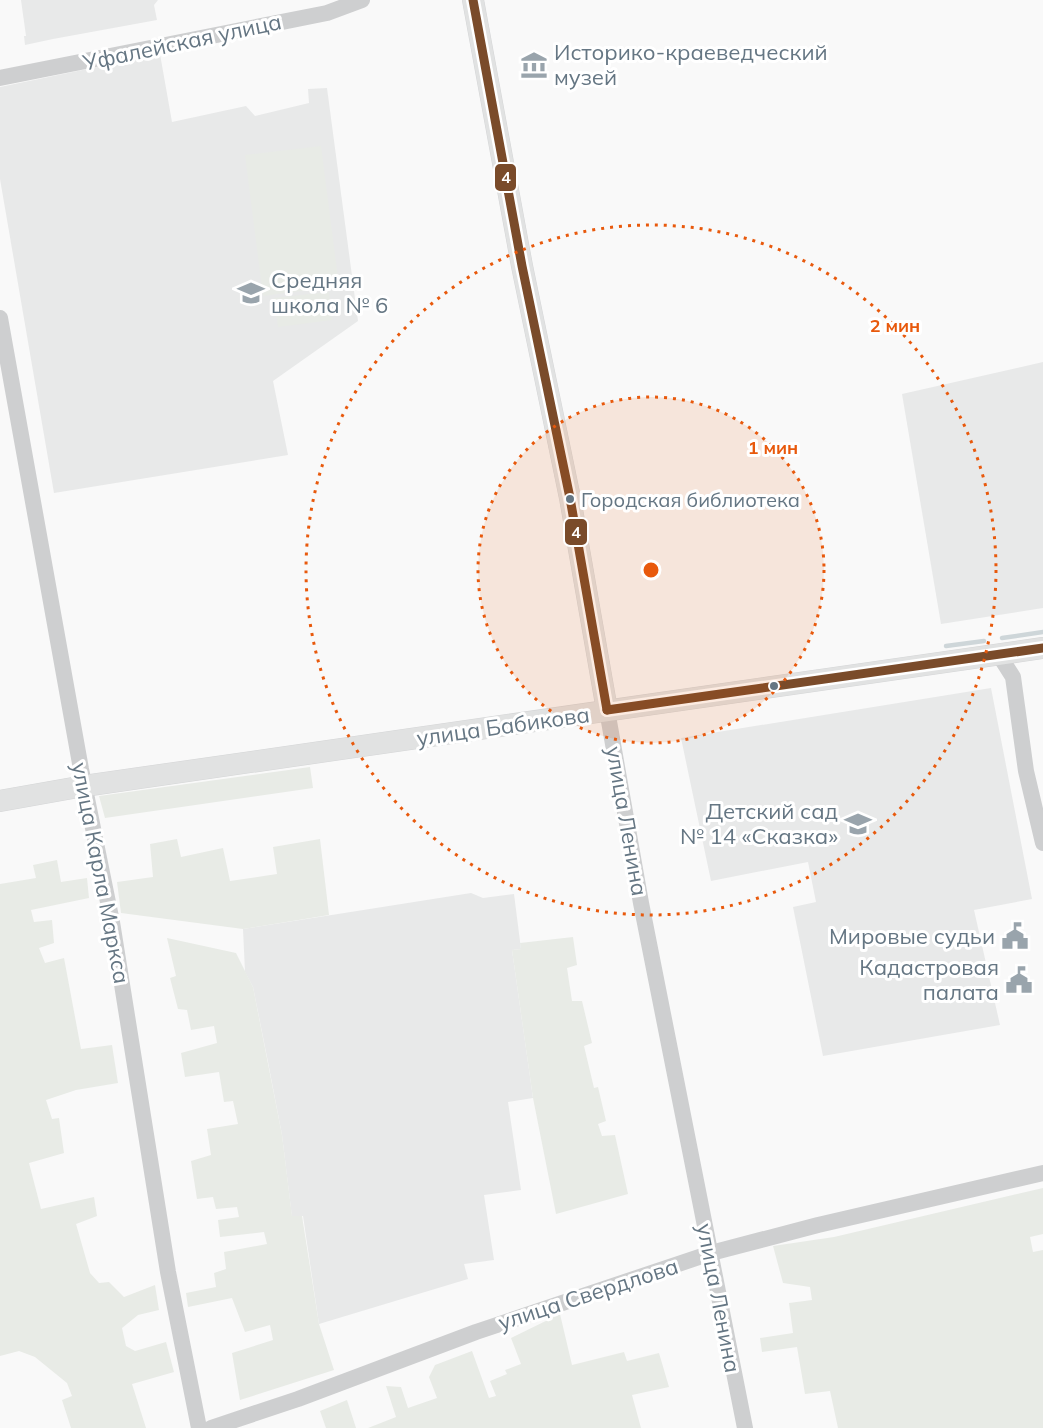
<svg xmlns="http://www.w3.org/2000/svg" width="1043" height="1428" font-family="Mulish,sans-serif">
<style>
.built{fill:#e8e9e9}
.green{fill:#e8ebe6}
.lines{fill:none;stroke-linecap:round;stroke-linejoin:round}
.stream{stroke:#ced6d9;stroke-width:4.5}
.major-casing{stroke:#d5d6d7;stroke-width:22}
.minor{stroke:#cecfd0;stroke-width:16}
.major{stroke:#e1e2e2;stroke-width:21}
.bus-1-casing{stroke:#fff;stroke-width:14}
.bus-1{stroke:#7a4b2a;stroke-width:9}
.ring{fill:none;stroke:#e8590c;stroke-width:3;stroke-dasharray:3 6}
.bus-dot{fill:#657683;stroke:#fff;stroke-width:2}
.labels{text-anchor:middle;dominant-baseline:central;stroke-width:6;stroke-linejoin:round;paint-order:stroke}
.bus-label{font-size:20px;fill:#657683;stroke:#fff;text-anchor:start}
.street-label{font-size:22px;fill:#657683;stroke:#fff}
.poi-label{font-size:22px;fill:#657683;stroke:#fff;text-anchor:end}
.centre{fill:#e8590c;stroke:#fff;stroke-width:3}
.ring-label{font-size:18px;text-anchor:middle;font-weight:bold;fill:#e8590c;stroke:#fff;stroke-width:6;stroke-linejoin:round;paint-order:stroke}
.line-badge{stroke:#fff;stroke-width:2}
.badge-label{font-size:16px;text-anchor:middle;font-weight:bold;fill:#fff}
</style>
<rect width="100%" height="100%" fill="#f9f9f9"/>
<g class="built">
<polygon points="21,0 158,0 154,5 157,20 53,39 25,45 24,36 26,36"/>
<polygon points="160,54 172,122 246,106 255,116 309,103 308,89 327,88 358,321 273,381 288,455 54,493 0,179 0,87"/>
<polygon points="1043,362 1043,608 941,624 902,394"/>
<polygon points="991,688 1032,899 974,910 1000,1025 823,1056 793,907 816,902 808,862 711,881 681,738"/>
<polygon points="471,893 483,898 514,894 521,949 512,950 533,1098 508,1102 521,1190 484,1195 494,1260 464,1264 468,1279 319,1324 303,1216 292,1217 282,1135 268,1062 253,987 245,972 243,929"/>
</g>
<g class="green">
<polygon points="321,146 339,286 263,296 245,155"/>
<polygon points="329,292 332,320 278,327 274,298"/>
<polygon points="310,767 313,788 105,818 99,796"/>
<polygon points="177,839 181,857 223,848 230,881 277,874 273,847 320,839 329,915 243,929 121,913 117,882 153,877 150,844"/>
<polygon points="57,860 61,882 87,878 89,898 31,910 34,922 52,920 54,943 39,948 45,963 64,958 81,1049 112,1045 118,1083 76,1090 46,1100 52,1119 59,1118 64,1153 29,1163 41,1209 94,1197 97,1216 76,1224 90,1273 99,1283 109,1282 124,1297 155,1285 159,1310 138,1315 122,1328 126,1346 135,1351 166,1342 174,1372 132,1384 146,1428 71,1428 62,1400 72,1396 67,1383 35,1357 19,1351 0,1356 0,884 36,878 33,865"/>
<polygon points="573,937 577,965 567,968 572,1001 582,1001 592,1043 584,1046 594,1088 598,1087 606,1121 598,1124 602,1136 615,1135 628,1194 556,1214 533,1098 512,950 521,949 520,943"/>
<polygon points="167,938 236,953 253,987 282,1135 292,1216 302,1216 319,1324 334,1370 240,1400 232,1353 273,1340 270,1325 245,1332 232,1298 188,1307 186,1293 216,1287 214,1273 226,1269 224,1252 267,1244 264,1232 220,1237 218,1220 239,1217 237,1207 216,1209 213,1197 197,1199 191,1161 211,1155 207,1129 238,1124 233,1101 224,1102 219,1072 185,1077 181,1053 217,1043 214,1026 191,1030 187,1010 178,1009 170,978 176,976"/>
<polygon points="1043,1188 1043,1234 1030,1237 1033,1252 1043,1250 1043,1428 838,1428 830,1391 805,1394 797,1347 762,1352 760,1338 793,1333 789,1303 812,1300 810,1287 783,1283 773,1246 834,1237"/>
<polygon points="560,1314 572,1365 624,1352 627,1361 659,1353 669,1387 632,1395 641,1428 368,1428 396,1417 386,1386 401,1387 408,1408 437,1398 429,1377 435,1365 472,1351 489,1398 496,1396 490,1381 507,1374 505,1370 521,1364 511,1338"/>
<polygon points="347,1400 356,1428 326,1428 320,1411"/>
</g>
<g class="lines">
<g class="stream">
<polyline points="1002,638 1043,632"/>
<polyline points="946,646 984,641"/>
</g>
<defs>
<g id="major">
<polyline points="473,0 522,266 570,498 607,710"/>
<polyline points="0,801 84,786 1043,648"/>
</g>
</defs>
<use href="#major" class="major-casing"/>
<g class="minor">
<polyline points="0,78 327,13 362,0"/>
<polyline points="0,318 81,769 112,922 168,1272 199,1428"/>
<polyline points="999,655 1013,677 1026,771 1043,843"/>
<polyline points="607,710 641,903 745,1428"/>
<polyline points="211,1428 298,1399 476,1332 711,1253 818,1225 1043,1173"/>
</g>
<use href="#major" class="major"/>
<defs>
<g id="bus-1">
<polyline points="473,0 522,266 570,498 607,710"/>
<polyline points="607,710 1043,648"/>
</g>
</defs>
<use href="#bus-1" class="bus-1-casing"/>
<use href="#bus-1" class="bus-1"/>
</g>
<circle cx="651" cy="570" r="173" fill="#e8590c" fill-opacity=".12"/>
<g class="ring">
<circle cx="651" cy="570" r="173"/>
<circle cx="651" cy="570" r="345"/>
</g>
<defs>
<symbol id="museum-bare" viewBox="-9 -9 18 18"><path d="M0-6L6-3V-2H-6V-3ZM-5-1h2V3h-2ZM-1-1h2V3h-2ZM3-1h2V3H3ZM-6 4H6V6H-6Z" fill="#99a4ac" stroke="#fff" stroke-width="2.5" paint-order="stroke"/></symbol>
<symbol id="school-bare" viewBox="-9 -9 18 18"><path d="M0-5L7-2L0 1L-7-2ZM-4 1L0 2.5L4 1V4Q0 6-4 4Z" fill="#99a4ac" stroke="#fff" stroke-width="2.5" paint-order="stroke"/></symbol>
<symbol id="civic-bare" viewBox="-9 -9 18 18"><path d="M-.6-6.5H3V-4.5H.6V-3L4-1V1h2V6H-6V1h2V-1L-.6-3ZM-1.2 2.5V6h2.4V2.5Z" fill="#99a4ac" stroke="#fff" stroke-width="2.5" paint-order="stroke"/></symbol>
</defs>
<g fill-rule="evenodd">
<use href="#museum-bare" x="515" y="46" width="38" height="38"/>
<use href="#school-bare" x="232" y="274" width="38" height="38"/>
<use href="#school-bare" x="839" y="805" width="38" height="38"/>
<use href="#civic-bare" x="996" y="917" width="38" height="38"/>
<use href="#civic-bare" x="1000" y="961" width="38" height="38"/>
</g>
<g class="bus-dot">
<circle cx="570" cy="499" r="5"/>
<circle cx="774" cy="686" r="5"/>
</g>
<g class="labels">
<g class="bus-label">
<text x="581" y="499">Городская библиотека</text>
</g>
<g class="street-label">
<text transform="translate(182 42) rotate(-12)">Уфалейская улица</text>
<text transform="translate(503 726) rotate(-8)">улица Бабикова</text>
<text transform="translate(627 821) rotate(80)">улица Ленина</text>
<text transform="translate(101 873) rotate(79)">улица Карла Маркса</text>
<text transform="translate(588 1294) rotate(-18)">улица Свердлова</text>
<text transform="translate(719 1298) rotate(79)">улица Ленина</text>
</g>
<g class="poi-label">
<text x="554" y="52" text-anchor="start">Историко-краеведческий<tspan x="554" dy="25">музей</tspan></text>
<text x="271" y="280" text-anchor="start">Средняя<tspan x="271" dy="25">школа № 6</tspan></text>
<text x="838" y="811">Детский сад<tspan x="838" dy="25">№ 14 «Сказка»</tspan></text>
<text x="995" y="936">Мировые судьи</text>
<text x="999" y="967">Кадастровая<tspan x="999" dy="25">палата</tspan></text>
</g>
</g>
<circle cx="651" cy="570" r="9" class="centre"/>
<g class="ring-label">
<text x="895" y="332">2 мин</text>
<text x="773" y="454">1 мин</text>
</g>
<g class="line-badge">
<rect x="494" y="163" width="23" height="29" rx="6" fill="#7a4b2a"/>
<rect x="564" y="518" width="24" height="28" rx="6" fill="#7a4b2a"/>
</g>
<g class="badge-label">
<text x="506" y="183">4</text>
<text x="576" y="538">4</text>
</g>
</svg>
